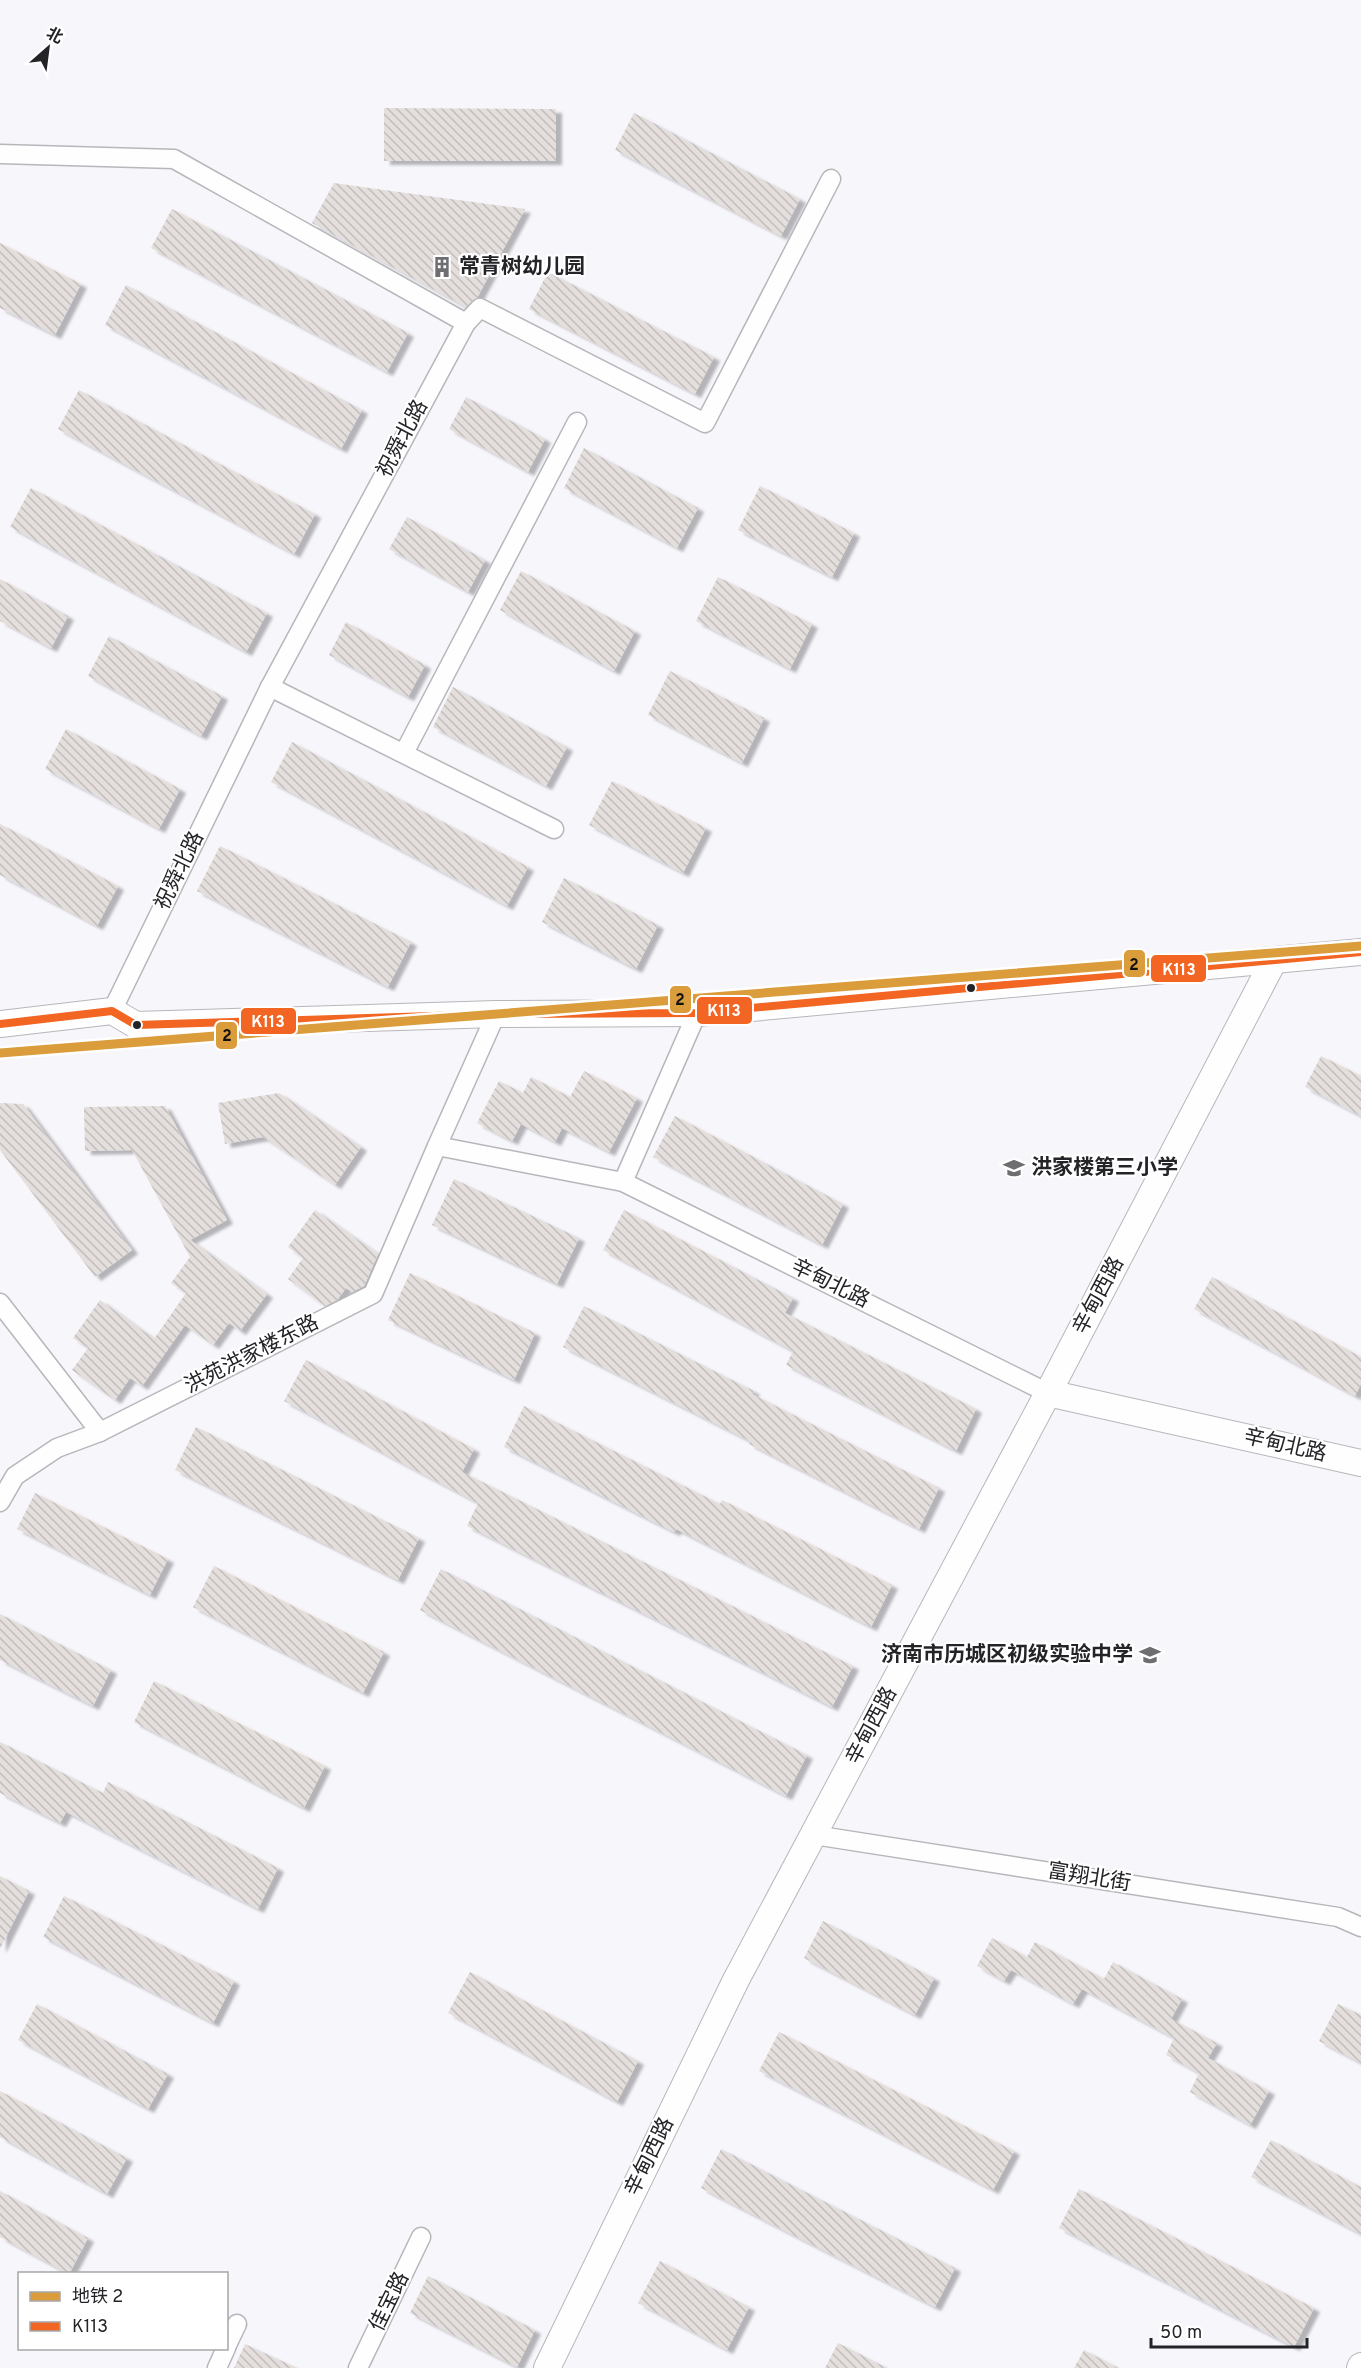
<svg xmlns="http://www.w3.org/2000/svg" width="1361" height="2368" font-family="Overpass,'Noto Sans SC',sans-serif">
<style>
.building{fill:url(#building-back-hatch);filter:url(#shadow)}
.lines{fill:none;stroke-linecap:round;stroke-linejoin:round}
.street-casing{stroke:#b7b6bb;stroke-width:21}
.secondary-casing{stroke:#b7b6bb;stroke-width:28}
.street{stroke:#fefefe;stroke-width:18}
.secondary{stroke:#fefefe;stroke-width:26}
.bus-1-casing{stroke:#fff;stroke-width:12}
.bus-1{stroke:#f26522;stroke-width:8}
.metro-1-casing{stroke:#fff;stroke-width:14}
.metro-1{stroke:#db9c3b;stroke-width:9}
.bus-dot{fill:#242428;stroke:#fff;stroke-width:2}
.labels{text-anchor:middle;dominant-baseline:central;stroke-width:4.5;stroke-linejoin:round;paint-order:stroke}
.poi-label{font-size:21px;font-weight:bold;fill:#242428;stroke:#fff;text-anchor:start}
.street-label{font-size:21px;fill:#242428;stroke:#fff}
.line-badge{stroke:#fff;stroke-width:2}
.badge-label{font-size:16px;text-anchor:middle;font-weight:bold;fill:#fff}
.pale-badge-label{font-size:16px;text-anchor:middle;font-weight:bold;fill:#111}
</style>
<defs>
<pattern id="building-back-hatch" width="6" height="6" patternUnits="userSpaceOnUse" patternTransform="scale(1.5)"><rect width="6" height="6" fill="#e4dedc"/><path d="M-1 5l2 2M0 0l6 6M5-1l2 2" fill="none" stroke="#c3bebd"/></pattern>
<filter id="shadow"><feDropShadow dx="6" dy="4" stdDeviation="1.5" flood-color="#0004"/></filter>
</defs>
<rect width="100%" height="100%" fill="#f6f6fb"/>
<g class="building">
<polygon points="384,108 556,109 556,161 384,161"/>
<polygon points="634,113 800,199 781,236 615,150"/>
<polygon points="334,183 384,190 525,209 477,298 466,307 312,223"/>
<polygon points="172,209 408,333 387,372 151,248"/>
<polygon points="0,243 81,284 55,335 0,308"/>
<polygon points="548,272 714,357 695,394 529,309"/>
<polygon points="126,285 362,410 341,449 105,325"/>
<polygon points="79,390 315,514 294,554 58,429"/>
<polygon points="466,397 545,439 528,472 449,429"/>
<polygon points="584,448 698,508 677,548 564,488"/>
<polygon points="760,486 854,533 832,577 738,530"/>
<polygon points="31,488 267,613 246,652 10,527"/>
<polygon points="407,517 485,560 468,592 389,549"/>
<polygon points="521,571 635,631 614,671 500,610"/>
<polygon points="718,577 812,624 790,669 696,621"/>
<polygon points="0,579 68,616 51,648 0,621"/>
<polygon points="346,622 425,665 408,697 329,655"/>
<polygon points="109,636 222,696 201,736 88,676"/>
<polygon points="670,671 764,718 742,763 648,715"/>
<polygon points="453,687 567,747 546,786 433,727"/>
<polygon points="66,729 180,789 159,829 45,769"/>
<polygon points="292,742 528,867 507,906 271,782"/>
<polygon points="612,781 706,828 683,873 589,825"/>
<polygon points="0,824 118,886 97,926 0,875"/>
<polygon points="220,846 411,942 388,987 197,891"/>
<polygon points="564,878 658,925 636,969 542,922"/>
<polygon points="1321,1056 1361,1076 1361,1116 1305,1087"/>
<polygon points="584,1071 637,1098 609,1152 562,1128 555,1142 521,1124 512,1141 477,1123 499,1081 523,1093 531,1077 570,1097"/>
<polygon points="279,1093 361,1147 335,1185 263,1137 225,1144 218,1103"/>
<polygon points="0,1103 23,1104 132,1250 95,1277 0,1150"/>
<polygon points="165,1106 227,1220 190,1240 267,1294 240,1331 229,1323 213,1345 185,1325 142,1386 130,1378 115,1400 72,1370 88,1348 73,1338 100,1300 154,1339 186,1293 171,1283 190,1257 132,1150 85,1151 84,1107"/>
<polygon points="675,1116 843,1204 822,1245 653,1157"/>
<polygon points="454,1179 579,1238 557,1284 432,1225"/>
<polygon points="315,1210 378,1254 364,1286 352,1292 346,1288 337,1300 325,1306 288,1279 303,1258 288,1247"/>
<polygon points="624,1210 793,1298 785,1313 976,1409 956,1451 786,1365 793,1351 603,1250"/>
<polygon points="410,1273 535,1333 514,1380 388,1320"/>
<polygon points="1212,1277 1361,1357 1361,1384 1355,1396 1194,1309"/>
<polygon points="584,1306 754,1391 752,1394 939,1488 919,1529 749,1444 750,1441 563,1347"/>
<polygon points="306,1360 474,1449 462,1472 853,1666 832,1707 467,1526 478,1503 284,1401"/>
<polygon points="524,1406 720,1504 722,1500 892,1585 871,1627 676,1529 674,1532 504,1447"/>
<polygon points="196,1427 419,1538 398,1580 175,1470"/>
<polygon points="35,1493 168,1559 150,1595 17,1529"/>
<polygon points="214,1566 384,1652 363,1693 193,1607"/>
<polygon points="441,1569 807,1755 786,1796 420,1610"/>
<polygon points="0,1614 111,1670 93,1706 0,1660"/>
<polygon points="154,1681 325,1766 304,1808 134,1722"/>
<polygon points="0,1742 103,1793 108,1782 278,1868 258,1909 66,1812 60,1823 0,1793"/>
<polygon points="0,1876 29,1891 0,1949"/>
<polygon points="64,1896 234,1981 213,2023 43,1937"/>
<polygon points="823,1921 934,1978 915,2015 804,1958"/>
<polygon points="992,1938 1027,1957 1035,1942 1104,1979 1113,1962 1182,1999 1171,2019 1217,2043 1208,2058 1269,2091 1250,2125 1190,2092 1199,2073 1166,2055 1174,2038 1082,1989 1073,2004 1011,1970 1004,1981 977,1966"/>
<polygon points="470,1972 638,2061 617,2102 448,2013"/>
<polygon points="37,2004 168,2074 148,2109 18,2040"/>
<polygon points="1338,2004 1361,2015 1361,2063 1319,2041"/>
<polygon points="779,2032 1014,2151 993,2190 759,2071"/>
<polygon points="0,2091 127,2158 107,2194 0,2137"/>
<polygon points="1271,2140 1361,2187 1361,2234 1251,2177"/>
<polygon points="721,2149 955,2268 935,2307 701,2188"/>
<polygon points="1079,2189 1314,2308 1294,2347 1059,2228"/>
<polygon points="0,2191 88,2238 69,2274 0,2237"/>
<polygon points="660,2261 749,2307 727,2350 638,2303"/>
<polygon points="428,2276 535,2330 517,2367 410,2313"/>
<polygon points="838,2343 887,2368 825,2368"/>
<polygon points="245,2344 297,2368 234,2368"/>
<polygon points="1084,2350 1118,2368 1074,2368"/>
</g>
<g class="lines">
<defs>
<g id="street">
<polyline points="0,154 174,159 466,323 270,687 112,1011"/>
<polyline points="466,323 480,308 705,423 831,179"/>
<polyline points="270,687 554,829"/>
<polyline points="404,753 577,422"/>
<polyline points="496,1014 437,1146 623,1182 1048,1393"/>
<polyline points="623,1182 697,1013"/>
<polyline points="0,1303 100,1432"/>
<polyline points="0,1502 15,1476 57,1448 100,1432 373,1294 437,1146"/>
<polyline points="814,1835 1338,1917 1361,1927"/>
<polyline points="226,2347 237,2324"/>
<polyline points="217,2368 226,2348"/>
<polyline points="358,2368 421,2237"/>
</g>
<g id="secondary">
<polyline points="0,1024 112,1011 136,1025 496,1014 697,1013 1361,952"/>
<polyline points="1048,1393 1361,1463"/>
<polyline points="547,2368 736,1980 1048,1393 1274,960"/>
<polyline points="1360,2368 1361,2366"/>
</g>
</defs>
<use href="#street" class="street-casing"/>
<use href="#secondary" class="secondary-casing"/>
<use href="#street" class="street"/>
<use href="#secondary" class="secondary"/>
<defs>
<polyline id="bus-1" points="0,1024 112,1011 136,1025 496,1014 697,1013 1361,952"/>
</defs>
<use href="#bus-1" class="bus-1-casing"/>
<use href="#bus-1" class="bus-1"/>
<defs>
<polyline id="metro-1" points="0,1053 1361,946"/>
</defs>
<use href="#metro-1" class="metro-1-casing"/>
<use href="#metro-1" class="metro-1"/>
</g>
<defs>
<symbol id="building-bare" viewBox="-9 -9 18 18"><path d="M-4-6H4V6H1V3H-1V6H-4ZM-2.5-4.3h1.7v1.8h-1.7ZM.8-4.3h1.7v1.8H.8ZM-2.5-1h1.7V.8h-1.7ZM.8-1h1.7V.8H.8Z" fill="#6e6e72" stroke="#fff" stroke-width="2.5" paint-order="stroke"/></symbol>
<symbol id="school-bare" viewBox="-9 -9 18 18"><path d="M0-5L7-2L0 1L-7-2ZM-4 1L0 2.5L4 1V4Q0 6-4 4Z" fill="#6e6e72" stroke="#fff" stroke-width="2.5" paint-order="stroke"/></symbol>
</defs>
<g fill-rule="evenodd">
<use href="#building-bare" x="427" y="252" width="30" height="30"/>
<use href="#school-bare" x="999" y="1153" width="30" height="30"/>
<use href="#school-bare" x="1135" y="1640" width="30" height="30"/>
</g>
<g class="bus-dot">
<circle cx="971" cy="988" r="5"/>
<circle cx="137" cy="1025" r="5"/>
</g>
<g class="labels">
<g class="poi-label">
<text x="459" y="267">常青树幼儿园</text>
<text x="1031" y="1168">洪家楼第三小学</text>
<text x="1133" y="1655" text-anchor="end">济南市历城区初级实验中学</text>
</g>
<g class="street-label">
<text transform="translate(403 439) rotate(-62)">祝舜北路</text>
<text transform="translate(180 871) rotate(-64)">祝舜北路</text>
<text transform="translate(830 1284) rotate(26)">辛甸北路</text>
<text transform="translate(1099 1296) rotate(-62)">辛甸西路</text>
<text transform="translate(252 1355) rotate(-27)">洪苑洪家楼东路</text>
<text transform="translate(1285 1446) rotate(13)">辛甸北路</text>
<text transform="translate(872 1726) rotate(-62)">辛甸西路</text>
<text transform="translate(1089 1878) rotate(9)">富翔北街</text>
<text transform="translate(650 2157) rotate(-64)">辛甸西路</text>
<text transform="translate(390 2302) rotate(-64)">佳宝路</text>
</g>
</g>
<g class="line-badge">
<rect x="1123" y="949" width="23" height="29" rx="6" fill="#db9c3b"/>
<rect x="1150" y="954" width="57" height="29" rx="6" fill="#f26522"/>
<rect x="669" y="985" width="23" height="29" rx="6" fill="#db9c3b"/>
<rect x="696" y="996" width="57" height="29" rx="6" fill="#f26522"/>
<rect x="240" y="1007" width="57" height="28" rx="6" fill="#f26522"/>
<rect x="215" y="1021" width="23" height="29" rx="6" fill="#db9c3b"/>
</g>
<g class="badge-label">
<text x="1179" y="975">K113</text>
<text x="724" y="1016">K113</text>
<text x="268" y="1027">K113</text>
</g>
<g class="pale-badge-label">
<text x="1134" y="970">2</text>
<text x="680" y="1005">2</text>
<text x="227" y="1041">2</text>
</g>
<rect x="18" y="2272" width="210" height="78" fill="#ffffff" stroke="#a7a7a9" stroke-width="1.5"/>
<rect x="30" y="2292" width="30" height="9" fill="#db9c3b" stroke="#a7a7a9" stroke-width="1.5"/>
<text x="72" y="2302" font-size="18" fill="#242428">地铁 2</text>
<rect x="30" y="2322" width="30" height="9" fill="#f26522" stroke="#a7a7a9" stroke-width="1.5"/>
<text x="72" y="2332" font-size="18" fill="#242428">K113</text>
<g transform="translate(48 48) rotate(28)" stroke="#ffffff" stroke-width="4.5" paint-order="stroke">
<path d="M0-4.5L10 22L0 15L-10 22Z" fill="#242428"/>
<text y="-9" font-size="16" font-weight="bold" text-anchor="middle" fill="#242428">北</text>
</g>
<path d="M1151 2338v9h156v-9" fill="none" stroke="#242428" stroke-width="3"/>
<text x="1160" y="2338" font-size="18" fill="#242428" stroke="#ffffff" stroke-width="4.5" paint-order="stroke">50 m</text>
</svg>
